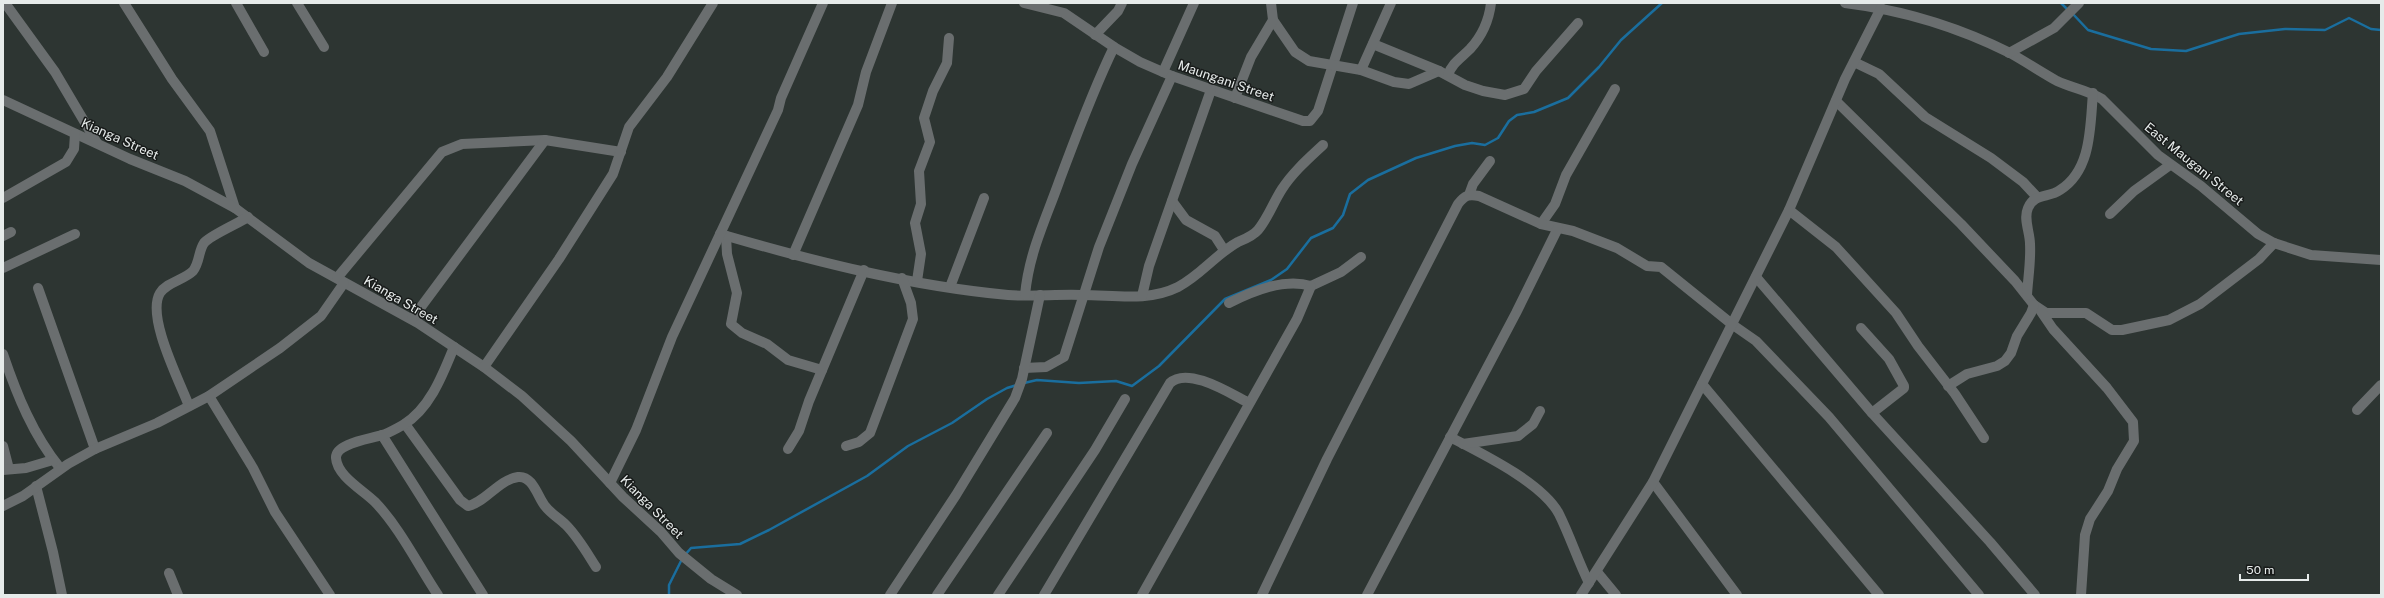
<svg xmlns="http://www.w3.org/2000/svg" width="2384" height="598" font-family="'Public Sans',sans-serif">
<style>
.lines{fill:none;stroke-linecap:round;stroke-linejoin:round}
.stream{stroke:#1a6e9e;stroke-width:2.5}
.minor{stroke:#6a6e6f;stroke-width:10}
.labels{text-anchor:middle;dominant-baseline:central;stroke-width:3;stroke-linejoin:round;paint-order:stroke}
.street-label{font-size:13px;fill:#e6ebea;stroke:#181b1a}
</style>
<rect width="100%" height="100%" fill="#2d3532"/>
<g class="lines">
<g class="stream">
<polyline points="2061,3 2068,10"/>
<polyline points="2072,13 2088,30 2151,49 2186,51 2239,34 2285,29 2325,30 2349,18 2371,29 2381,30"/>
<polyline points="1024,383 1037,380 1079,383 1116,381 1132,386 1159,366 1225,299 1271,280 1287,269 1311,238 1333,228 1343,215 1350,194 1368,180 1416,158 1455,146 1472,143 1485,145 1498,138 1509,121 1517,115 1534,112 1568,98 1599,67 1621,40 1662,3"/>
<polyline points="685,555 691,548 740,544 769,530 867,476 908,446 952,423 987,399 1007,388 1017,385"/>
<polyline points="669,595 669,585 682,559"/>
</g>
<g class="minor">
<polyline points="5,3 55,72 97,143"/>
<polyline points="124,3 172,79 210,131 235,208"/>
<polyline points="236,3 264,52"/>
<polyline points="297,3 324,47"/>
<polyline points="1024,3 1064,13 1114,47 1140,62 1172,76 1303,121 1310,121 1318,111 1353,3"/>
<path d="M1845 3C1902 10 1958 27 2010 53 2026 62 2041 72 2057 81 2072 88 2088 90 2102 99L2158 155 2201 186 2258 234 2274 243 2311 255 2381 260"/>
<polyline points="1273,20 1295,52 1309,61 1361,70 1394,82 1409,84 1439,71"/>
<polyline points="1095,35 1118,11 1122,3"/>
<polyline points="1373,44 1439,71 1465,85 1483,91 1505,95 1524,89 1536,71 1578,23"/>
<polyline points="2009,53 2054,28 2079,3"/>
<polyline points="1854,62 1879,74 1925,117 1991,158 2023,182 2037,197"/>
<polyline points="1361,70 1391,3"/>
<polyline points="1163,72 1194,3"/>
<path d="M1448 75C1452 63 1461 58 1470 49 1482 36 1489 20 1491 3"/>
<polyline points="1235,98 1251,57 1273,20 1271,3"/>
<polyline points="3,100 130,159 185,181 235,208 309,263 418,323 484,367 522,396 571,441 623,497 661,532 679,553 711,579 737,595"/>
<polyline points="1836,101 1961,224 2015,281 2034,305 2046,313 2086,313 2112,330 2122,330 2169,320 2200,304 2259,259 2274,243"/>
<polyline points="1469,195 1473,184 1490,161"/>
<polyline points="3,198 66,162 74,149 75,134"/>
<polyline points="1172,201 1186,220 1215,236 1224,250"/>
<polyline points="1789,210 1836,247 1896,313 1918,346 1955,394 1984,438"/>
<polyline points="2110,214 2134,191 2170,165"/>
<polyline points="1541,224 1555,204 1566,175 1615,89"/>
<path d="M720 234C813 261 910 286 1008 295 1032 297 1057 294 1082 295 1114 295 1148 302 1178 287 1201 275 1216 254 1238 242 1245 239 1253 236 1258 230 1268 218 1273 203 1282 189 1293 172 1308 159 1323 145"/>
<polyline points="3,236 11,232"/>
<polyline points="726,236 727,254 737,293 731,324 742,333 767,344 788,360 822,370"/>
<polyline points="793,255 858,105 866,72 892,3"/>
<polyline points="3,268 75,234"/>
<polyline points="1756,277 1872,413 1990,542 2035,595"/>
<polyline points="337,278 442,152 462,144 545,140 621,152"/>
<polyline points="917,281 921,254 915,223 921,204 919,171 930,142 924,118 933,91 947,63 949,38"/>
<polyline points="950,287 984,198"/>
<polyline points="38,288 95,449"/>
<path d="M1025 295C1029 252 1046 219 1060 179 1077 134 1093 90 1114 47"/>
<path d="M2027 295C2028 278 2031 261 2030 244 2030 232 2023 219 2028 208 2034 193 2049 198 2060 190 2092 170 2090 126 2093 93"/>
<polyline points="1142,296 1149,266 1211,90"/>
<path d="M1229 303C1253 291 1284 278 1311 286L1341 272 1361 257"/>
<polyline points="2040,310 2053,329 2107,388 2133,422 2134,441 2117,469 2108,491 2090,519 2085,535 2081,595"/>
<polyline points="412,319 545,140"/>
<polyline points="1861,328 1889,359 1904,386 1904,388 1872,413"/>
<path d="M3 354C17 395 33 435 60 468"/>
<polyline points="484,367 559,259 613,174 629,127 667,77 713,3"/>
<polyline points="1024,368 1046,367 1064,357 1099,247 1132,164 1172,76"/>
<polyline points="1702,384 1879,595"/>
<polyline points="1948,386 1967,374 1997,366 2005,361 2011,353 2017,336 2031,313 2034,305"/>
<polyline points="209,396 253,468 275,512 330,595"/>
<path d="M189 406C179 380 146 316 160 293 167 282 184 280 193 271 200 262 198 252 204 243 209 236 239 223 248 217"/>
<polyline points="2357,410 2381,385"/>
<path d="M405 424 460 500 468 506C486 502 498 480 518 477 533 475 538 498 545 506 551 514 559 518 566 525 578 537 587 553 596 567"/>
<polyline points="382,435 483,595"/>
<path d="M1450 437C1481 453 1543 483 1559 514 1570 536 1578 561 1589 583"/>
<polyline points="1463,444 1518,436 1533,424 1540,411"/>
<polyline points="3,446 9,469"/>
<polyline points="846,446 859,442 870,433 913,319 911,303 902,278"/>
<polyline points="788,449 799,431 809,401 864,270"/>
<polyline points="3,470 26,468 53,460"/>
<polyline points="1653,482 1737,595"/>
<polyline points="610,483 636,430 672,337 778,110 781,98 823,3"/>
<polyline points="36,486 53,552 62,595"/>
<polyline points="3,506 23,496 68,464 95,449 157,423 209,396 280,348 321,316 344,283"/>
<polyline points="1597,572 1616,595"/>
<polyline points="169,573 178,595"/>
<path d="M438 595C418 565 400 528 375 502 363 490 337 476 336 458 335 443 371 439 382 435 389 433 397 428 403 425 430 409 443 374 454 347"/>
<polyline points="890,595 956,495 1015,398 1022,379 1040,295"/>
<polyline points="937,595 1047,433"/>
<polyline points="998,595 1095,450 1125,399"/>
<path d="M1044 595 1170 383C1188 366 1231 394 1249 403"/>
<polyline points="1142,595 1297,319 1311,286"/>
<path d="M1262 595 1327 459 1458 204C1465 195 1469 194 1479 196L1541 224 1573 231 1617 248 1647 266 1661 267 1733 325 1756 341 1829 417 1979 595"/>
<polyline points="1367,595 1516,313 1558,228"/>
<polyline points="1581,595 1653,482 1789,210 1845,79 1881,8"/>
</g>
</g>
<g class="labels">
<g class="street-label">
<text transform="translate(1226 81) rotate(19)">Maungani Street</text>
<text transform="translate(120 139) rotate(24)">Kianga Street</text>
<text transform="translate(2194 164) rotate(39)">East Maugani Street</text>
<text transform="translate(401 300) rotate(30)">Kianga Street</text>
<text transform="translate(652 507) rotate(45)">Kianga Street</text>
</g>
</g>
<rect width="2384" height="598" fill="none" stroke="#e6ebea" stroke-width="8"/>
<path d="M2240 574v6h68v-6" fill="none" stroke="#e6ebea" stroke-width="2"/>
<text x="2246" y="574" font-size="12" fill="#e6ebea" stroke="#181b1a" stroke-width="3" paint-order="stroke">50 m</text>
</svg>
